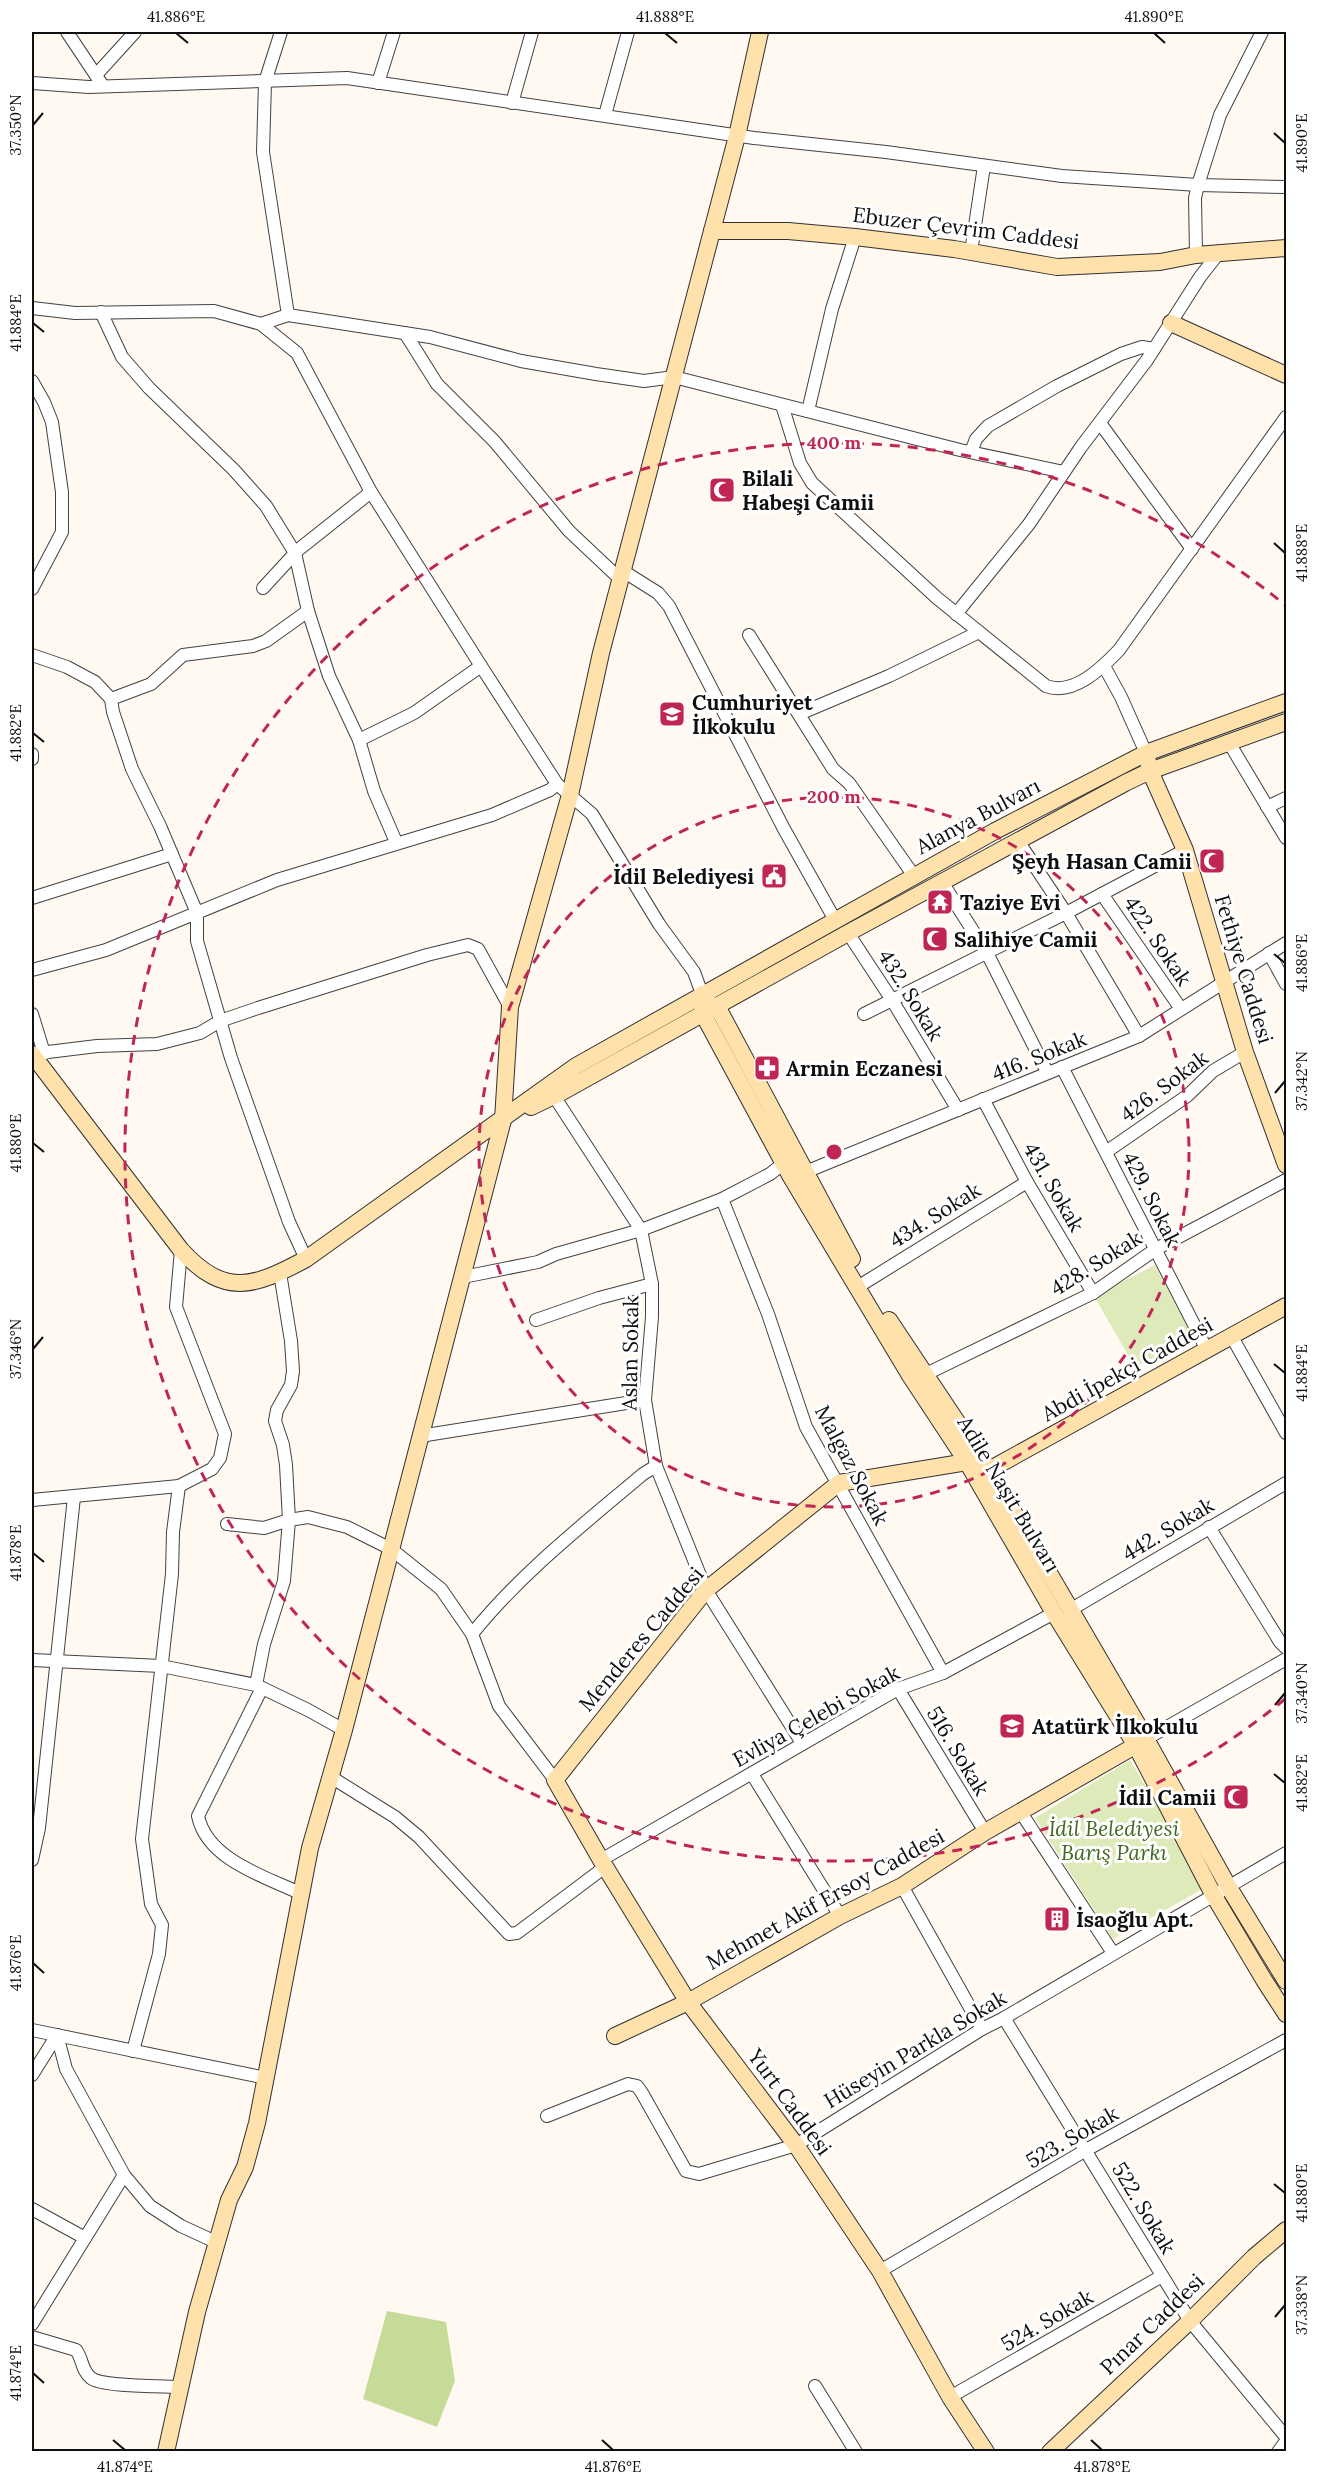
<svg xmlns="http://www.w3.org/2000/svg" width="1318" height="2483" font-family="Lora,serif">
<style>
.green{fill:#dfeaba}
.forest{fill:#c7db99}
.lines{fill:none;stroke-linecap:round;stroke-linejoin:round}
.street-casing{stroke:#424242;stroke-width:14}
.secondary-casing{stroke:#313131;stroke-width:18}
.street{stroke:#fff;stroke-width:12}
.secondary{stroke:#ffe1ac;stroke-width:16}
.ticks{fill:none;stroke:#0f0f0f;stroke-width:2}
.ring{fill:none;stroke:#c02654;stroke-width:3;stroke-dasharray:10 8}
.labels{text-anchor:middle;dominant-baseline:central;stroke-width:6;stroke-linejoin:round;paint-order:stroke}
.street-label{font-size:21px;fill:#0f0f0f;stroke:#fff}
.poi-label{font-size:21px;font-weight:bold;fill:#0f0f0f;stroke:#fff;text-anchor:start}
.park-label{font-size:21px;font-style:italic;fill:#40681e;stroke:#fff}
.centre{fill:#c02654;stroke:#fff;stroke-width:3}
.ring-label{font-size:18px;text-anchor:middle;font-weight:bold;fill:#c02654;stroke:#fff;stroke-width:6;stroke-linejoin:round;paint-order:stroke}
.neatline{fill:none;stroke:#0f0f0f;stroke-width:2}
.ticks-label{font-size:15px;text-anchor:middle;fill:#0f0f0f}
</style>
<rect width="100%" height="100%" fill="#fff9f1"/>
<g class="green">
<polygon points="1155,1265 1189,1330 1185,1341 1135,1367 1094,1296"/>
<polygon points="1130,1760 1206,1887 1113,1939 1035,1818"/>
</g>
<polygon class="forest" points="387,2311 446,2322 455,2381 437,2427 363,2399"/>
<g class="lines">
<defs>
<g id="street">
<polyline points="67,32 103,86"/>
<polyline points="281,32 265,82 263,152 288,315"/>
<polyline points="96,75 135,32"/>
<polyline points="32,83 89,87 347,78 754,138 886,152 1062,176 1198,185 1286,187"/>
<polyline points="378,83 394,32"/>
<polyline points="512,103 532,32"/>
<polyline points="605,115 628,32"/>
<polyline points="971,252 984,166"/>
<polyline points="1196,255 1195,198 1198,185 1220,115 1262,32"/>
<polyline points="32,308 75,313 214,311 261,324 297,353 371,492 481,666 557,784 592,814 659,924 694,972 702,994 709,999"/>
<polyline points="101,312 122,357 149,388 234,470 266,506 295,553 308,611 329,676 359,740 374,791 396,842"/>
<polyline points="261,324 288,315 430,337 521,361 596,374 644,381 674,377 960,450 1064,472"/>
<polyline points="405,333 437,384 495,442 569,531 621,580"/>
<polyline points="32,381 44,402 52,422 62,492 62,532 32,589"/>
<path d="M782 405 800 463 812 483 937 598 1046 686C1073 696 1101 669 1119 650L1286 417"/>
<polyline points="808,411 832,309 855,237"/>
<polyline points="1100,423 1192,549"/>
<polyline points="971,452 976,439 988,426 1057,386 1121,354 1142,347 1154,349"/>
<polyline points="623,571 658,593 669,606 784,829 835,920"/>
<polyline points="263,588 298,550 371,492"/>
<polyline points="956,614 1029,524 1081,447 1147,360 1200,277 1218,254"/>
<polyline points="749,635 833,769 849,783 914,876"/>
<polyline points="32,655 67,667 95,682 111,699 113,712 132,769 160,826 197,913 197,941 231,1058 289,1222 306,1259"/>
<polyline points="1104,666 1121,697 1146,753"/>
<polyline points="111,699 151,684 183,655 253,646 266,641 308,611"/>
<polyline points="799,714 889,676 979,632"/>
<polyline points="359,740 414,713 481,666"/>
<polyline points="1228,741 1286,838"/>
<polyline points="32,754 32,759"/>
<polyline points="1267,807 1286,798"/>
<polyline points="1018,841 1066,913 1139,1036"/>
<polyline points="942,882 987,953 1047,1072"/>
<polyline points="1102,894 1181,1009"/>
<polyline points="32,898 172,854"/>
<polyline points="848,933 892,1000 958,1110"/>
<polyline points="1269,953 1286,984"/>
<polyline points="32,970 106,950 277,880 492,815 550,790 557,784"/>
<polyline points="32,1014 44,1053"/>
<polyline points="864,1014 1066,913 1185,850"/>
<polyline points="34,1057 48,1052 97,1046 157,1044 200,1033 220,1021 258,1008 427,955 468,945 478,949 510,1007"/>
<polyline points="1062,1067 1207,1350"/>
<polyline points="554,1096 641,1230 652,1284 652,1317 645,1400 656,1466 706,1590 802,1743"/>
<polyline points="983,1099 1027,1182 1093,1293"/>
<polyline points="1106,1152 1187,1096 1213,1071 1245,1052"/>
<polyline points="798,1175 1139,1036 1286,943"/>
<polyline points="722,1199 768,1314 806,1427 943,1673"/>
<polyline points="463,1277 538,1262 556,1254 641,1230 722,1199 770,1174 789,1159"/>
<polyline points="864,1283 1027,1182"/>
<polyline points="536,1320 599,1298 652,1284"/>
<polyline points="1232,1337 1286,1433"/>
<polyline points="924,1375 1093,1293 1156,1249 1286,1180"/>
<polyline points="420,1436 645,1400"/>
<polyline points="32,1500 179,1486 212,1469 220,1458 225,1434 176,1307 181,1250"/>
<polyline points="227,1524 264,1528 289,1520 308,1517 347,1527 391,1549 441,1589 472,1634 499,1706 555,1780"/>
<polyline points="1209,1527 1280,1642 1286,1648"/>
<polyline points="1070,1610 1286,1483"/>
<path d="M472 1634C521 1573 584 1524 643 1474L656 1466"/>
<polyline points="32,1660 161,1666 256,1685 308,1710 344,1730"/>
<polyline points="256,1685 264,1644 284,1581 289,1520 286,1465 283,1445 275,1421 277,1410 291,1385 293,1371 291,1341 280,1273"/>
<path d="M262 1688 198 1816C207 1860 266 1877 302 1894"/>
<polyline points="898,1689 985,1832"/>
<polyline points="1146,1739 1286,1659"/>
<polyline points="752,1774 840,1916"/>
<polyline points="331,1777 395,1817 419,1837 509,1934 517,1933 605,1867"/>
<polyline points="1020,1811 1113,1953"/>
<polyline points="32,1860 39,1828 74,1497"/>
<polyline points="601,1860 898,1689 943,1673 1054,1613"/>
<polyline points="902,1886 982,2029"/>
<polyline points="1004,2018 1190,2321 1286,2437"/>
<polyline points="32,2030 266,2078"/>
<polyline points="57,2035 66,2069 124,2175 150,2206 181,2226 218,2243"/>
<polyline points="133,2051 159,1954 162,1925 151,1904 142,1839 172,1574 173,1532 179,1486"/>
<polyline points="32,2075 57,2035"/>
<polyline points="547,2116 628,2084 637,2086 642,2093 686,2171 699,2174 796,2145 982,2029 1004,2018 1286,1853"/>
<polyline points="32,2209 85,2238"/>
<polyline points="880,2271 1086,2150 1286,2040"/>
<polyline points="32,2324 124,2175"/>
<path d="M32 2337 76 2350C83 2359 81 2370 91 2378 102 2387 163 2386 180 2387"/>
<polyline points="815,2386 856,2452"/>
<polyline points="950,2397 1162,2276"/>
<polyline points="1278,2452 1286,2441"/>
</g>
<g id="secondary">
<polyline points="712,231 788,231 855,237 954,249 1057,267 1160,262 1196,255 1286,248"/>
<polyline points="1171,323 1286,375"/>
<polyline points="1148,761 1150,771 1185,850 1245,1052 1286,1165"/>
<polyline points="702,994 703,1014 791,1177 909,1374 967,1462 1054,1613 1135,1744 1214,1896 1264,1980 1286,2014"/>
<polyline points="717,1006 852,1259"/>
<path d="M32 1054 181 1250C225 1298 254 1287 306 1259L576 1066 995 831 1146 753 1286 702"/>
<polyline points="531,1107 562,1092 848,933 1125,783 1150,771 1286,722"/>
<polyline points="889,1320 989,1470 1146,1739 1228,1886 1286,1981"/>
<polyline points="967,1462 839,1483 706,1590 555,1780 601,1860 688,2002 796,2145 880,2271 950,2397 986,2452"/>
<polyline points="989,1470 1286,1306"/>
<polyline points="615,2036 688,2002 840,1916 902,1886 985,1832 1145,1740"/>
<polyline points="166,2452 197,2312 229,2200 245,2167 257,2123 310,1848 344,1730 503,1120 510,1007 570,795 601,653 737,136 760,32"/>
<polyline points="1050,2452 1190,2321 1254,2257 1286,2230"/>
</g>
</defs>
<use href="#street" class="street-casing"/>
<use href="#secondary" class="secondary-casing"/>
<use href="#street" class="street"/>
<use href="#secondary" class="secondary"/>
</g>
<path class="ticks" d="M176 33 188 43M665 33 677 43M1154 33 1165 43M33 125 43 113M1274 133 1285 143M33 323 44 332M1274 543 1285 553M33 733 44 742M1274 954 1285 963M1275 1093 1285 1081M33 1143 44 1152M33 1349 43 1337M1274 1364 1285 1373M33 1553 44 1562M1275 1705 1285 1693M1274 1774 1285 1783M33 1963 44 1973M1274 2184 1285 2193M1275 2317 1285 2305M33 2373 44 2383M113 2440 125 2450M602 2440 613 2450M1091 2440 1102 2450"/>
<g class="ring">
<circle cx="834" cy="1152" r="355"/>
<path d="M1285 1699A709 709 0 1 1 1285 605"/>
</g>
<defs>
<symbol id="mosque-square" viewBox="-11 -11 22 22"><rect x="-9" y="-9" width="18" height="18" rx="4" fill="#c02654" stroke="#fff"/><path d="M3.5-4.9A6 6 0 1 0 3.5 4.9A5 5 0 1 1 3.5-4.9Z" fill="#fff"/></symbol>
<symbol id="school-square" viewBox="-11 -11 22 22"><rect x="-9" y="-9" width="18" height="18" rx="4" fill="#c02654" stroke="#fff"/><path d="M0-5L7-2L0 1L-7-2ZM-4 1L0 2.5L4 1V4Q0 6-4 4Z" fill="#fff"/></symbol>
<symbol id="civic-square" viewBox="-11 -11 22 22"><rect x="-9" y="-9" width="18" height="18" rx="4" fill="#c02654" stroke="#fff"/><path d="M-.6-6.5H3V-4.5H.6V-3L4-1V1h2V6H-6V1h2V-1L-.6-3ZM-1.2 2.5V6h2.4V2.5Z" fill="#fff"/></symbol>
<symbol id="temple-square" viewBox="-11 -11 22 22"><rect x="-9" y="-9" width="18" height="18" rx="4" fill="#c02654" stroke="#fff"/><path d="M0-6L5-2H3V0L6.5 2.5H4V6H1.5V3h-3V6H-4V2.5H-6.5L-3 0V-2H-5Z" fill="#fff"/></symbol>
<symbol id="pharmacy-square" viewBox="-11 -11 22 22"><rect x="-9" y="-9" width="18" height="18" rx="4" fill="#c02654" stroke="#fff"/><path d="M-2-6h4v4h4v4h-4v4h-4v-4h-4v-4h4Z" fill="#fff"/></symbol>
<symbol id="building-square" viewBox="-11 -11 22 22"><rect x="-9" y="-9" width="18" height="18" rx="4" fill="#c02654" stroke="#fff"/><path d="M-4-6H4V6H1V3H-1V6H-4ZM-2.5-4.3h1.7v1.8h-1.7ZM.8-4.3h1.7v1.8H.8ZM-2.5-1h1.7V.8h-1.7ZM.8-1h1.7V.8H.8Z" fill="#fff"/></symbol>
</defs>
<g fill-rule="evenodd">
<use href="#mosque-square" x="707" y="475" width="30" height="30"/>
<use href="#school-square" x="657" y="699" width="30" height="30"/>
<use href="#mosque-square" x="1197" y="846" width="30" height="30"/>
<use href="#civic-square" x="759" y="861" width="30" height="30"/>
<use href="#temple-square" x="925" y="887" width="30" height="30"/>
<use href="#mosque-square" x="920" y="924" width="30" height="30"/>
<use href="#pharmacy-square" x="752" y="1053" width="30" height="30"/>
<use href="#school-square" x="997" y="1711" width="30" height="30"/>
<use href="#mosque-square" x="1221" y="1782" width="30" height="30"/>
<use href="#building-square" x="1042" y="1904" width="30" height="30"/>
</g>
<g class="labels">
<g class="street-label">
<text transform="translate(966 228) rotate(7)">Ebuzer Çevrim Caddesi</text>
<text transform="translate(978 816) rotate(-28)">Alanya Bulvarı</text>
<text transform="translate(1158 941) rotate(56)">422. Sokak</text>
<text transform="translate(1244 969) rotate(73)">Fethiye Caddesi</text>
<text transform="translate(911 995) rotate(58)">432. Sokak</text>
<text transform="translate(1039 1056) rotate(-22)">416. Sokak</text>
<text transform="translate(1164 1086) rotate(-37)">426. Sokak</text>
<text transform="translate(1054 1187) rotate(60)">431. Sokak</text>
<text transform="translate(1152 1199) rotate(63)">429. Sokak</text>
<text transform="translate(935 1215) rotate(-32)">434. Sokak</text>
<text transform="translate(1096 1263) rotate(-32)">428. Sokak</text>
<text transform="translate(630 1353) rotate(-89)">Aslan Sokak</text>
<text transform="translate(1127 1369) rotate(-29)">Abdi İpekçi Caddesi</text>
<text transform="translate(852 1465) rotate(62)">Malgaz Sokak</text>
<text transform="translate(1009 1494) rotate(59)">Adile Naşit Bulvarı</text>
<text transform="translate(1168 1529) rotate(-31)">442. Sokak</text>
<text transform="translate(641 1639) rotate(-50)">Menderes Caddesi</text>
<text transform="translate(816 1716) rotate(-29)">Evliya Çelebi Sokak</text>
<text transform="translate(958 1751) rotate(59)">516. Sokak</text>
<text transform="translate(825 1899) rotate(-29)">Mehmet Akif Ersoy Caddesi</text>
<text transform="translate(915 2049) rotate(-31)">Hüseyin Parkla Sokak</text>
<text transform="translate(790 2102) rotate(54)">Yurt Caddesi</text>
<text transform="translate(1072 2137) rotate(-30)">523. Sokak</text>
<text transform="translate(1144 2208) rotate(59)">522. Sokak</text>
<text transform="translate(1047 2320) rotate(-30)">524. Sokak</text>
<text transform="translate(1152 2324) rotate(-44)">Pınar Caddesi</text>
</g>
<g class="poi-label">
<text x="742" y="478">Bilali<tspan x="742" dy="24">Habeşi Camii</tspan></text>
<text x="692" y="702">Cumhuriyet<tspan x="692" dy="24">İlkokulu</tspan></text>
<text x="1192" y="861" text-anchor="end">Şeyh Hasan Camii</text>
<text x="754" y="876" text-anchor="end">İdil Belediyesi</text>
<text x="960" y="902">Taziye Evi</text>
<text x="954" y="939">Salihiye Camii</text>
<text x="786" y="1068">Armin Eczanesi</text>
<text x="1032" y="1726">Atatürk İlkokulu</text>
<text x="1216" y="1797" text-anchor="end">İdil Camii</text>
<text x="1076" y="1919">İsaoğlu Apt.</text>
</g>
<g class="park-label">
<text x="1114" y="1828">İdil Belediyesi<tspan x="1114" dy="24">Barış Parkı</tspan></text>
</g>
</g>
<circle cx="834" cy="1152" r="9" class="centre"/>
<g class="ring-label">
<text x="834" y="449">400 m</text>
<text x="834" y="803">200 m</text>
</g>
<rect width="1318" height="2483" fill="none" stroke="#ffffff" stroke-width="66"/>
<rect x="33" y="33" width="1252" height="2417" class="neatline"/>
<g class="ticks-label">
<text x="176" y="22">41.886°E</text>
<text x="665" y="22">41.888°E</text>
<text x="1154" y="22">41.890°E</text>
<text transform="translate(16 125) rotate(-90)" y="5">37.350°N</text>
<text transform="translate(1302 143) rotate(-90)" y="5">41.890°E</text>
<text transform="translate(16 323) rotate(-90)" y="5">41.884°E</text>
<text transform="translate(1302 553) rotate(-90)" y="5">41.888°E</text>
<text transform="translate(16 733) rotate(-90)" y="5">41.882°E</text>
<text transform="translate(1302 963) rotate(-90)" y="5">41.886°E</text>
<text transform="translate(1302 1081) rotate(-90)" y="5">37.342°N</text>
<text transform="translate(16 1143) rotate(-90)" y="5">41.880°E</text>
<text transform="translate(16 1349) rotate(-90)" y="5">37.346°N</text>
<text transform="translate(1302 1373) rotate(-90)" y="5">41.884°E</text>
<text transform="translate(16 1553) rotate(-90)" y="5">41.878°E</text>
<text transform="translate(1302 1693) rotate(-90)" y="5">37.340°N</text>
<text transform="translate(1302 1783) rotate(-90)" y="5">41.882°E</text>
<text transform="translate(16 1963) rotate(-90)" y="5">41.876°E</text>
<text transform="translate(1302 2193) rotate(-90)" y="5">41.880°E</text>
<text transform="translate(1302 2305) rotate(-90)" y="5">37.338°N</text>
<text transform="translate(16 2373) rotate(-90)" y="5">41.874°E</text>
<text x="125" y="2472">41.874°E</text>
<text x="613" y="2472">41.876°E</text>
<text x="1102" y="2472">41.878°E</text>
</g>
</svg>
